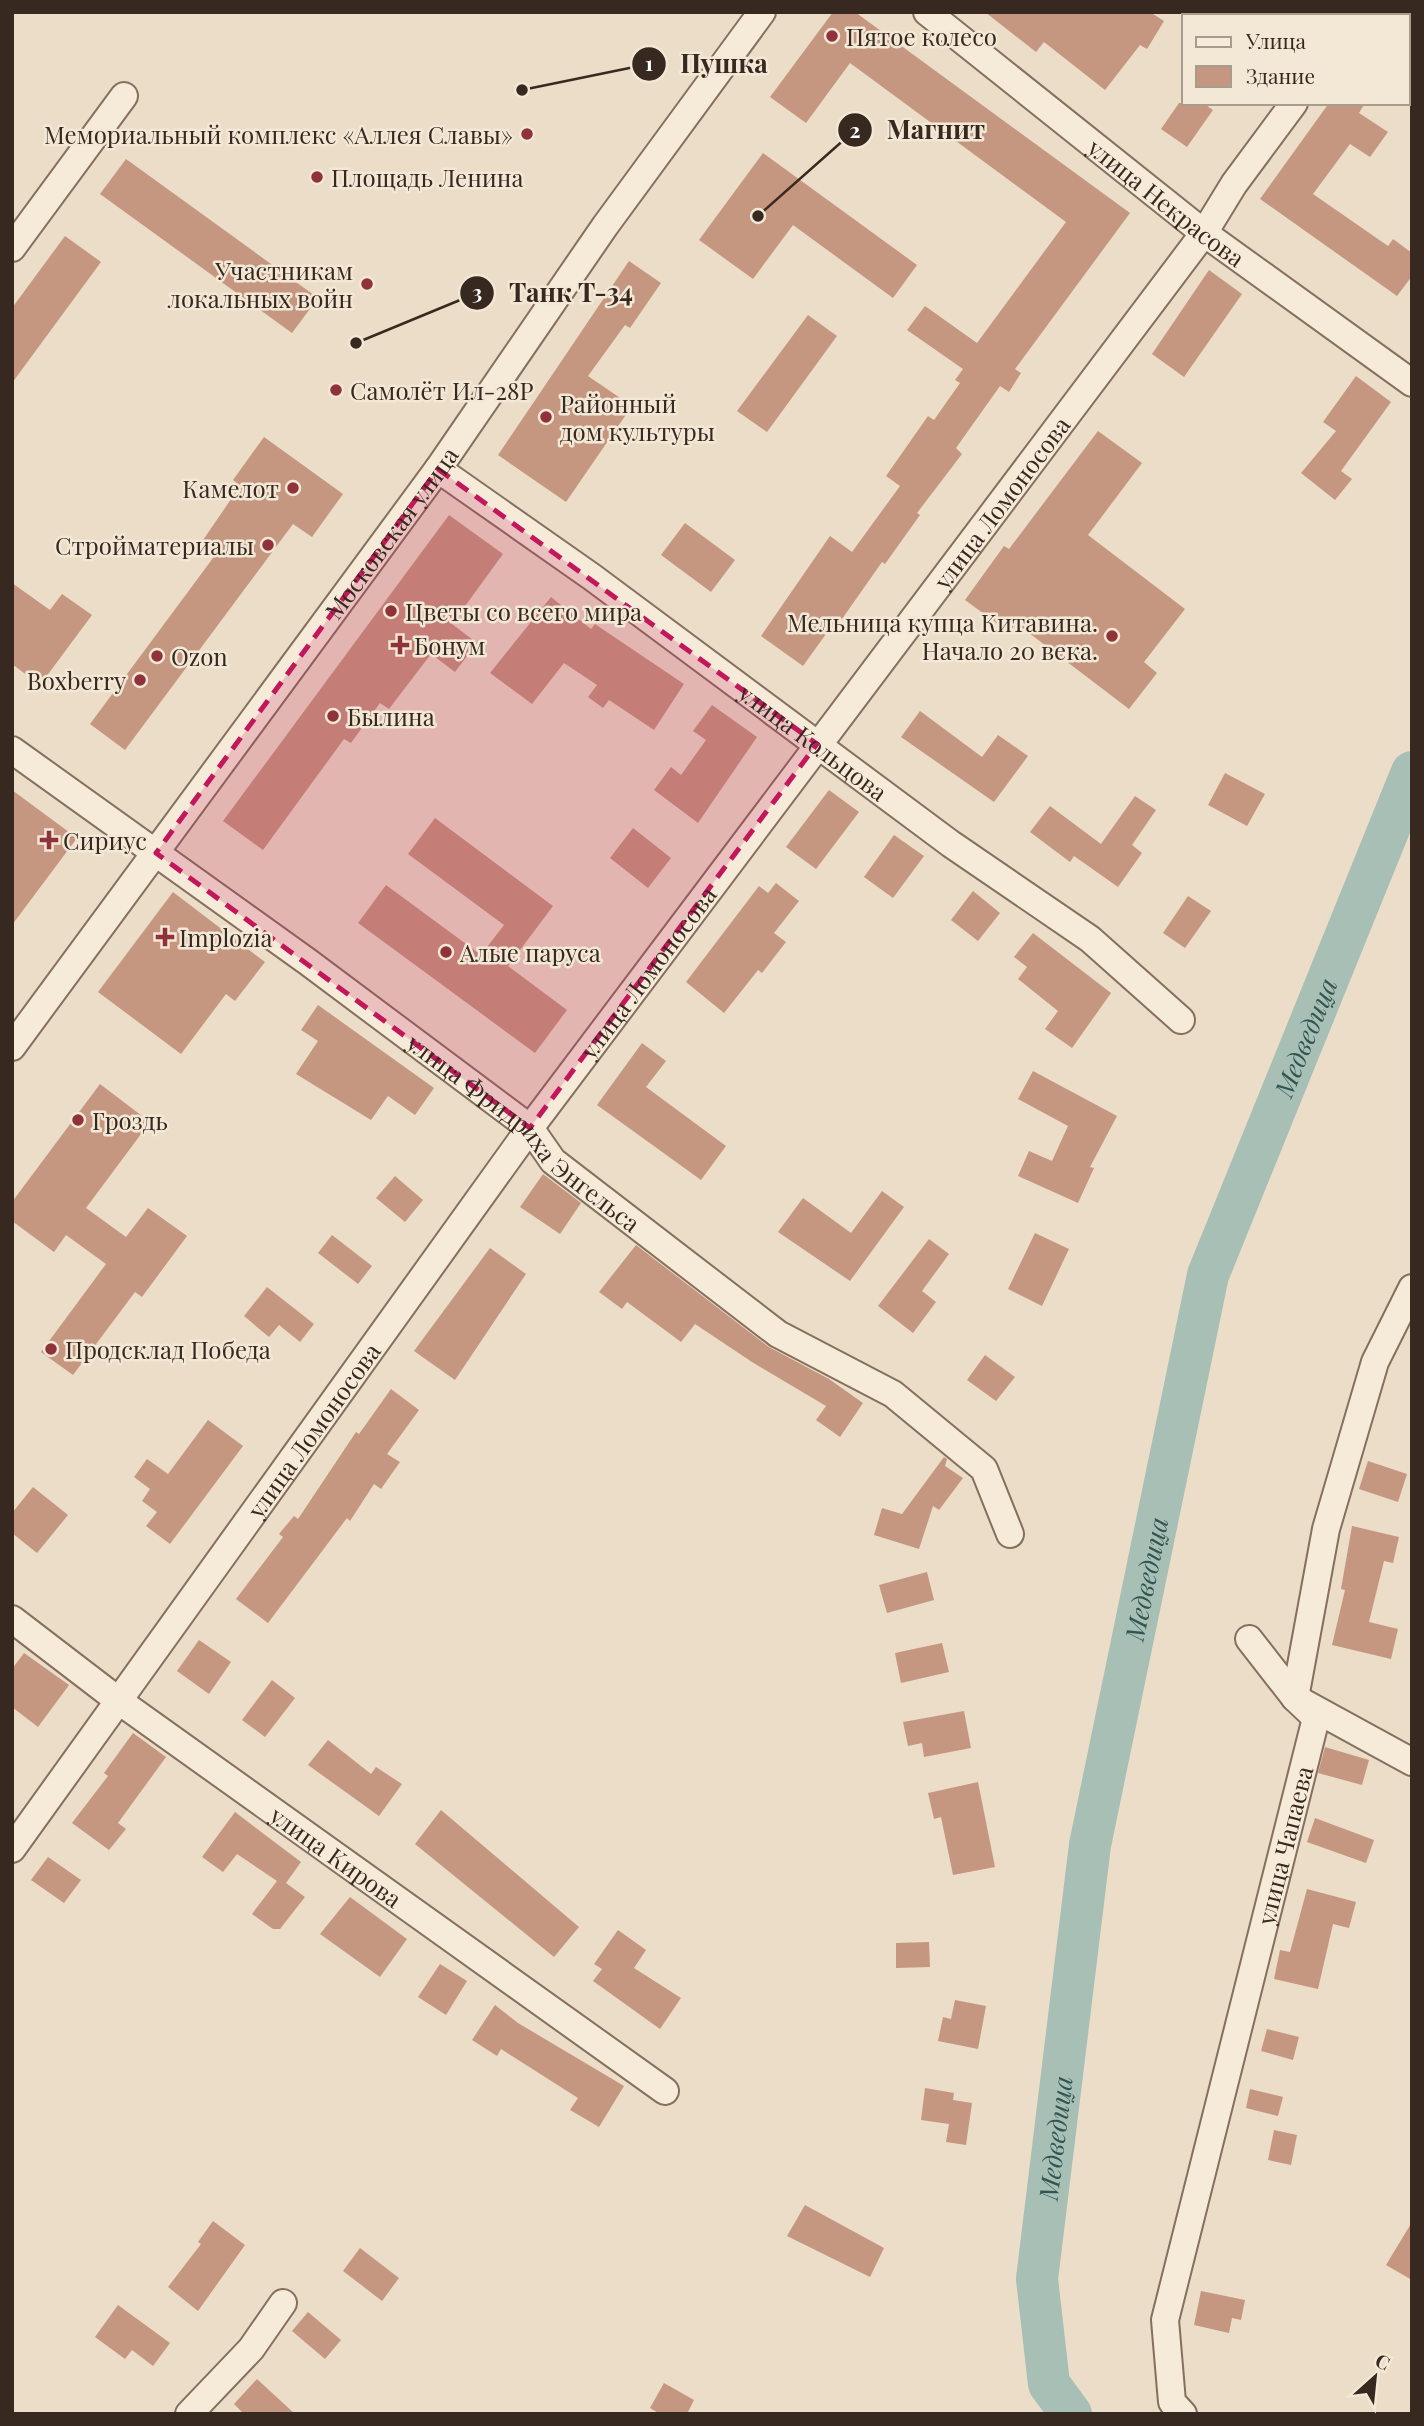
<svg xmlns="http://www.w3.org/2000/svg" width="1424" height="2426" font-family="'Playfair Display',serif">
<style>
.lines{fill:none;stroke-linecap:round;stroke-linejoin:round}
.river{stroke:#a8bfb6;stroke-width:42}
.building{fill:#c69780}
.street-casing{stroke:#856f5e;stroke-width:30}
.street{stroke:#f6ebd9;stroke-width:26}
.marked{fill:#c2185b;fill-opacity:0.2;stroke:#c2185b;stroke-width:5;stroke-dasharray:14 9;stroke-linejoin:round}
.poi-dot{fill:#8f323a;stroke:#f3e8d6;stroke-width:2.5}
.labels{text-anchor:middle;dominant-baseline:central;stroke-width:5;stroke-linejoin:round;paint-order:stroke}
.poi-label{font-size:24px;fill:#372920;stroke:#f3e8d6;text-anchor:start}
.street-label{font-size:24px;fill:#372920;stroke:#f3e8d6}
.water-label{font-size:26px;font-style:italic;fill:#315550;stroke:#f3e8d6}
.leader{fill:none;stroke:#372920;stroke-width:2.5}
.callout-dot{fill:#372920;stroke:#f3e8d6;stroke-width:2.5}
.mark-label{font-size:21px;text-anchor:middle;font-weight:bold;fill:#fff}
.callout-label{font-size:26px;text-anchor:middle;font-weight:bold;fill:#372920;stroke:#f3e8d6;stroke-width:5;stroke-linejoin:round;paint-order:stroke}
</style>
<rect width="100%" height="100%" fill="#ebddc7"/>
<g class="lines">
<path class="river" id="s1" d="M1071 2414 1049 2384 1037 2279 1090 1845 1208 1275 1412 772"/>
</g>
<g class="building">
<polygon points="833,12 855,12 1130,213 1015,369 1021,373 1009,392 1000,386 956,448 962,454 917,513 920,515 885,564 882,562 835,629 831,627 803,666 761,636 830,536 852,552 900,486 886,476 928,416 934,420 960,383 955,380 963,369 907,330 925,306 977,343 1066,222 850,63 806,123 770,97"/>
<polygon points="985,12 1150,12 1164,21 1147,49 1140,45 1105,90 1044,42 1036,52"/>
<polygon points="1179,103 1203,103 1213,110 1187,147 1161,129"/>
<polygon points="1329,103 1365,103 1359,113 1388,132 1370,157 1350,144 1313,194 1388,246 1393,239 1412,253 1412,276 1397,296 1260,199"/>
<polygon points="763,153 917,265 893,298 793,225 753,279 699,240"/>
<polygon points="126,159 318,298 292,333 100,194"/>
<polygon points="65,236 101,262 12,383 12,308"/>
<polygon points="629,261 661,283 630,328 625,325 588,376 632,406 566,502 498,455"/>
<polygon points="1209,270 1242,294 1184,377 1152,354"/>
<polygon points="808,315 837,336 767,432 737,411"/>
<polygon points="1356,376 1391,402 1341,471 1352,479 1335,500 1301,473 1336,431 1323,422"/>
<polygon points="1098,431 1142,463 1088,535 1185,609 1144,662 1157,673 1129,709 1016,623 1009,632 965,600 1004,546 1009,549"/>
<polygon points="264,437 343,494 312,537 293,524 125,750 90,724 216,554 201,543 240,486 233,480"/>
<polygon points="449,515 503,554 452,624 477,643 455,672 431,654 389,709 380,703 351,743 344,739 263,850 223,821"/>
<polygon points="685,523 735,560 711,592 661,555"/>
<polygon points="12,583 50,610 62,594 92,615 40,685 12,664"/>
<polygon points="551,597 591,629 595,624 684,684 654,730 609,700 603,708 588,697 597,685 564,663 532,704 490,673"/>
<polygon points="712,705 757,737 698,823 654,790 671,767 681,775 706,740 693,731"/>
<polygon points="920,711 982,757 998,735 1028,756 994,802 901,737"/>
<polygon points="1225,773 1265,794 1247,826 1208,805"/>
<polygon points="12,790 77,838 12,925"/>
<polygon points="829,790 859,812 816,869 786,847"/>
<polygon points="1135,796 1156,810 1132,845 1142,853 1118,887 1074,856 1070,862 1030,832 1050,806 1101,844"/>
<polygon points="435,818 553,906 508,966 567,1010 535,1053 358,923 386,885 481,955 504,925 408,854"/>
<polygon points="633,828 671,858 648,888 610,858"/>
<polygon points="894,835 924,856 893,898 864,877"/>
<polygon points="776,883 799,901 774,933 786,942 762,973 758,970 724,1013 686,982 759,886 768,893"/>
<polygon points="973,891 1000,913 978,941 951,920"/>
<polygon points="173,892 265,962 235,1001 226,994 181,1054 98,992"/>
<polygon points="1188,896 1211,911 1185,948 1163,933"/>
<polygon points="1033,933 1111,993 1072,1048 1045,1029 1058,1011 1018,979 1027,967 1014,957"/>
<polygon points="318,1005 434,1088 415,1115 388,1096 371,1120 296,1074 318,1041 301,1030"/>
<polygon points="642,1043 666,1061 646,1087 726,1146 701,1180 597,1105"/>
<polygon points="1033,1071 1117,1116 1090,1167 1094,1168 1078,1203 1018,1176 1029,1151 1052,1161 1068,1126 1018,1099"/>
<polygon points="100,1084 150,1122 86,1208 126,1237 148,1208 187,1236 142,1297 135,1292 73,1375 41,1352 106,1264 66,1235 54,1252 12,1221 12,1202"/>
<polygon points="543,1174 581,1203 560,1234 520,1207"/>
<polygon points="395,1176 423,1200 405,1222 376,1198"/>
<polygon points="882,1191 904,1207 850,1281 778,1232 803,1198 851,1233"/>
<polygon points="1035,1233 1069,1249 1042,1306 1008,1289"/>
<polygon points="332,1235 372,1266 358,1284 318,1253"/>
<polygon points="929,1239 949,1254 922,1291 936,1302 913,1333 878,1306"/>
<polygon points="636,1245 769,1347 829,1379 863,1403 840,1437 816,1420 826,1406 752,1362 695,1324 681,1342 627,1302 622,1309 599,1292"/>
<polygon points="490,1248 526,1274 455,1380 414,1351"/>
<polygon points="267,1287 314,1324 300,1342 279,1325 269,1337 244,1316"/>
<polygon points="985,1355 1015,1377 996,1401 967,1380"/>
<polygon points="391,1389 419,1410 387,1454 400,1462 381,1489 374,1484 350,1521 347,1518 268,1623 236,1599 283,1537 279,1534 294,1516 298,1519 356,1432 359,1434"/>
<polygon points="208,1420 243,1446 170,1544 146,1526 157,1512 142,1501 150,1489 134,1477 147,1459 168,1474"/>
<polygon points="944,1457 947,1459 945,1466 963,1478 939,1510 933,1506 919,1549 874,1535 882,1508 902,1514"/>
<polygon points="1368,1461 1407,1474 1398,1502 1359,1489"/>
<polygon points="33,1487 68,1515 37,1553 12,1533 12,1513"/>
<polygon points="1352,1526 1399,1537 1393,1563 1384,1561 1369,1622 1398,1629 1391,1659 1332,1645 1345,1590 1341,1589"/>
<polygon points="927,1572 934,1600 887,1613 879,1585"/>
<polygon points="199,1640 231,1662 209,1694 177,1671"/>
<polygon points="942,1643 949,1672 901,1683 895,1653"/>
<polygon points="24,1653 69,1685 38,1727 12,1707 12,1669"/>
<polygon points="272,1680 295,1698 265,1737 242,1720"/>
<polygon points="964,1711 971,1748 924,1757 922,1743 908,1746 903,1722"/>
<polygon points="133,1733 166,1757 118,1823 126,1829 109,1850 72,1823 108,1776 104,1773"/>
<polygon points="328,1740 371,1774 376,1767 402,1784 379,1816 308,1765"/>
<polygon points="1325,1747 1369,1760 1362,1785 1318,1773"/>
<polygon points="978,1782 995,1867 953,1875 941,1817 934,1819 928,1793"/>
<polygon points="441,1810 579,1927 554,1957 415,1844"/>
<polygon points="235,1812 301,1862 286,1883 305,1897 280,1929 273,1929 252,1914 277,1881 237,1854 223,1872 202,1857"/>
<polygon points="1315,1818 1374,1840 1366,1863 1307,1842"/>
<polygon points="48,1857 81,1880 64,1903 31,1880"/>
<polygon points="1307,1889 1356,1902 1349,1928 1333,1924 1318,1989 1274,1979 1280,1950 1290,1952"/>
<polygon points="350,1897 407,1939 380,1977 320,1934"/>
<polygon points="618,1930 646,1950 634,1968 681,1998 660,2029 593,1981 602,1969 594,1964"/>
<polygon points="929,1942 930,1967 896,1968 896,1943"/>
<polygon points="440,1964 467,1981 446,2015 418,1997"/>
<polygon points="955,2000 986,2006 978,2049 938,2041 943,2017 951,2019"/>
<polygon points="495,2005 518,2023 624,2086 599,2127 570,2110 578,2098 501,2049 497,2056 472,2040"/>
<polygon points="1267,2029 1299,2037 1293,2060 1261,2051"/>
<polygon points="925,2088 954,2093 953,2100 972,2103 966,2145 946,2142 949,2124 921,2120"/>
<polygon points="1250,2089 1283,2097 1278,2116 1246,2108"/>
<polygon points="1274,2130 1297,2135 1291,2165 1268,2160"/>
<polygon points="805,2205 884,2248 870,2277 787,2236"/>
<polygon points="213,2221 245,2245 198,2311 168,2287 201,2244 198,2242"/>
<polygon points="1412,2222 1412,2280 1386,2265"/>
<polygon points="360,2248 399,2278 382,2301 343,2271"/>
<polygon points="1201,2291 1245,2300 1241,2320 1232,2318 1229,2333 1194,2325"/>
<polygon points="118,2305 170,2343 153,2366 132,2350 125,2359 95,2337"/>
<polygon points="308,2312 341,2340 325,2359 292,2331"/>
<polygon points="257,2379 295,2414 244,2414 234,2404"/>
<polygon points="664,2383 694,2400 687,2414 660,2414 650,2408"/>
</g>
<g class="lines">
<defs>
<g id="street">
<path id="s2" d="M927 12 1204 233 1412 383"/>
<polyline points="1359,16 1361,12"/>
<polyline points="12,248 124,96"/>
<path id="s3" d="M438 469 592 577 951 844 1090 939 1181 1020"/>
<path id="s4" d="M12 750 308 962 530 1128 553 1161 778 1334 893 1394 984 1469 1010 1534"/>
<path id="s5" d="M12 1047 438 469 605 226 762 12"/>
<path id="s6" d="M12 1619 119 1701 665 2091"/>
<polyline points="1249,1639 1295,1698 1412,1762"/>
<path id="s7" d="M12 1849 530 1128 1204 233 1234 184 1294 103"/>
<polyline points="189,2414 251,2349 283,2303"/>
<path id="s8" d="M1183 2414 1172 2402 1165 2320 1316 1718 1295 1698 1326 1529 1375 1362 1412 1288"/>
</g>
</defs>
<use href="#street" class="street-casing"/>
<use href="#street" class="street"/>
</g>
<path class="marked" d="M438 469 817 744 530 1128 156 853Z"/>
<g class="poi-dot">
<circle cx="832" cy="36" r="7"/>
<circle cx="527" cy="134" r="7"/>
<circle cx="317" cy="177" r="7"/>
<circle cx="367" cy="284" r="7"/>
<circle cx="336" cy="390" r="7"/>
<circle cx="546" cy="417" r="7"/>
<circle cx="293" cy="488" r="7"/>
<circle cx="268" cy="545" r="7"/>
<circle cx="391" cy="611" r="7"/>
<circle cx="1112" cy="636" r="7"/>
<path d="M396.5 634.5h7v7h7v7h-7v7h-7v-7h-7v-7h7z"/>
<circle cx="157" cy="656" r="7"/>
<circle cx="140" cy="680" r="7"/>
<circle cx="333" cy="716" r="7"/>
<path d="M45.5 829.5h7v7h7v7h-7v7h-7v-7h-7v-7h7z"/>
<path d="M161.5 926.5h7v7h7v7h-7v7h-7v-7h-7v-7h7z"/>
<circle cx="446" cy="952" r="7"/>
<circle cx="78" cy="1120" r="7"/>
<circle cx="51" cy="1349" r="7"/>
</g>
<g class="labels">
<g class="poi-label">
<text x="846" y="36">Пятое колесо</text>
<text x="513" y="134" text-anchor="end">Мемориальный комплекс «Аллея Славы»</text>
<text x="331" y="177">Площадь Ленина</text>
<text x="353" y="270" text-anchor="end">Участникам<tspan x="353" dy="28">локальных войн</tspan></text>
<text x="350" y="390">Самолёт Ил-28Р</text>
<text x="560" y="403">Районный<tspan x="560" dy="28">дом культуры</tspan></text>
<text x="279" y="488" text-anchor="end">Камелот</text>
<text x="254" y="545" text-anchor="end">Стройматериалы</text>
<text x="405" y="611">Цветы со всего мира</text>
<text x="1098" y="622" text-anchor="end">Мельница купца Китавина.<tspan x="1098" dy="28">Начало 20 века.</tspan></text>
<text x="414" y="645">Бонум</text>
<text x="171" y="656">Ozon</text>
<text x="126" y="680" text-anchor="end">Boxberry</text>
<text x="347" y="716">Былина</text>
<text x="63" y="840">Сириус</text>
<text x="179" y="937">Implozia</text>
<text x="460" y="952">Алые паруса</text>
<text x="92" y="1120">Гроздь</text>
<text x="65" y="1349">Продсклад Победа</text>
</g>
<g class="street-label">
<text stroke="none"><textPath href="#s2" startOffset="306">улица Некрасова</textPath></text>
<text stroke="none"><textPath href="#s7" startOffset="1671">улица Ломоносова</textPath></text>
<text stroke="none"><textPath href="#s5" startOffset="639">Московская улица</textPath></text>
<text stroke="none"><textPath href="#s3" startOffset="464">улица Кольцова</textPath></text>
<text stroke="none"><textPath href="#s7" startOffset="1083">улица Ломоносова</textPath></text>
<text stroke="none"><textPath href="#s4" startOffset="640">улица Фридриха Энгельса</textPath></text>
<text stroke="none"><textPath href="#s7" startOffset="516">улица Ломоносова</textPath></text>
<text stroke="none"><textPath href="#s8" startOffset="588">улица Чапаева</textPath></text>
<text stroke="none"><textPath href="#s6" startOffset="402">улица Кирова</textPath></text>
</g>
<g class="water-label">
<text stroke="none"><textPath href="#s1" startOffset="1419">Медведица</textPath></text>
<text stroke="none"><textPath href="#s1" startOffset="852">Медведица</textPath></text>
<text stroke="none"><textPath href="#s1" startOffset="285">Медведица</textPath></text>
</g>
</g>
<path class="leader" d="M522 90L649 64M758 216L855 130M356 343L477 293"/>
<g class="callout-dot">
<circle cx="522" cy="90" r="7"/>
<circle cx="758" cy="216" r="7"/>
<circle cx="356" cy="343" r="7"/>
<circle cx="649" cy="64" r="18"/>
<circle cx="855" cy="130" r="18"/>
<circle cx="477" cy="293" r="18"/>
</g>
<g class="mark-label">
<text x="649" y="71">1</text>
<text x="855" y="138">2</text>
<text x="477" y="300">3</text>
</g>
<g class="callout-label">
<text x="724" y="73">Пушка</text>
<text x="936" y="139">Магнит</text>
<text x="571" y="302">Танк Т-34</text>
</g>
<rect width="1424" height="2426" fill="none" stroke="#372920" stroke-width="28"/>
<rect x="1182" y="14" width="228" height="91" fill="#f3e8d6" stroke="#a89c8d" stroke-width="2"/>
<rect x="1196" y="37" width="35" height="10" fill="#f6ebd9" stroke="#a89c8d" stroke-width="2"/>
<text x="1246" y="49" font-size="21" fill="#372920">Улица</text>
<rect x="1196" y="66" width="35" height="21" fill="#c69780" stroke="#a89c8d" stroke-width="2"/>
<text x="1246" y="84" font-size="21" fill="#372920">Здание</text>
<g transform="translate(1375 2377) rotate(27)" stroke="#f3e8d6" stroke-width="5" paint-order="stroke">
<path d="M0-5L12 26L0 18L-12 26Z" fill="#372920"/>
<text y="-10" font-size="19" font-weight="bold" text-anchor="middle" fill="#372920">С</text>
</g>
</svg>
